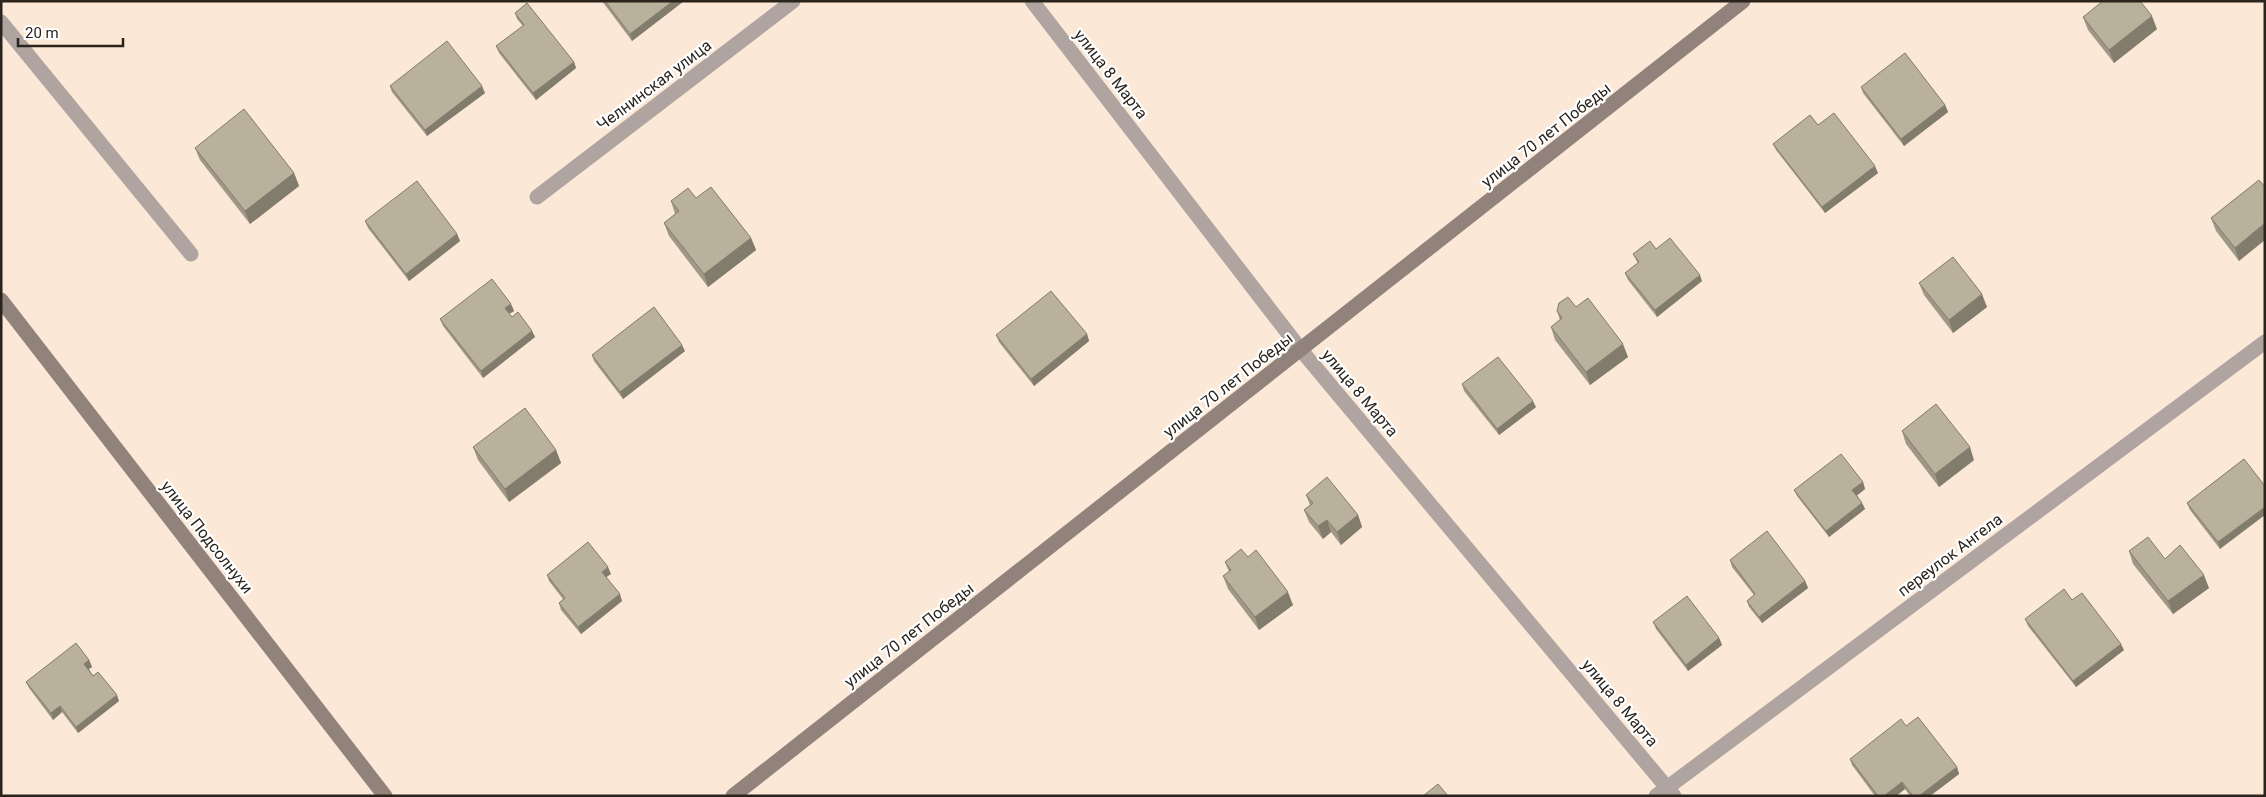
<svg xmlns="http://www.w3.org/2000/svg" width="2266" height="797" font-family="Roboto,sans-serif">
<style>
.lines{fill:none;stroke-linecap:round;stroke-linejoin:round}
.lane{stroke:#afa4a0;stroke-width:15}
.street{stroke:#afa4a0;stroke-width:15}
.secondary{stroke:#92827c;stroke-width:15}
.wall{fill:#a09886}
.shaded-wall{fill:#827c6d}
.building{fill:#bab19c;stroke:#827c6d}
.labels{text-anchor:middle;dominant-baseline:central;stroke-width:4.5;stroke-linejoin:round;paint-order:stroke}
.street-label{font-size:16px;fill:#2a241d;stroke:#fff}
</style>
<rect width="100%" height="100%" fill="#fbe8d7"/>
<g class="lines">
<polyline class="lane" points="1,22 191,254"/>
<g class="street">
<polyline points="1032,1 1301,350 1674,796"/>
<polyline points="537,197 793,1"/>
<polyline points="1656,796 2265,342"/>
</g>
<g class="secondary">
<polyline points="1,300 385,796"/>
<polyline points="733,796 1743,1"/>
</g>
</g>
<g class="wall">
<polygon points="602,1 684,1 632,41"/>
<polygon points="515,13 574,62 576,68 536,100 499,53 496,46 523,26 517,19"/>
<polygon points="2083,17 2157,29 2114,63 2088,30"/>
<polygon points="390,86 485,93 427,136 392,92"/>
<polygon points="1861,87 1945,105 1948,112 1904,146 1863,93"/>
<polygon points="1818,125 1878,173 1825,213 1776,150 1773,144"/>
<polygon points="195,148 294,173 299,186 250,224 200,160"/>
<polygon points="2259,180 2239,261 2216,231 2211,218"/>
<polygon points="696,198 751,238 756,250 708,287 669,236 664,223 675,214 671,201"/>
<polygon points="365,221 457,234 460,241 409,281 368,228"/>
<polygon points="1656,249 1702,281 1657,317 1628,280 1625,273 1638,263 1636,260 1633,254"/>
<polygon points="1919,283 1987,307 1953,333 1924,295"/>
<polygon points="511,304 514,311 509,314 512,317 532,331 535,337 483,378 443,326 440,319"/>
<polygon points="1576,307 1628,357 1590,385 1555,340 1551,327 1560,320 1557,311"/>
<polygon points="1087,334 1089,341 1034,386 999,342 996,335"/>
<polygon points="685,351 623,399 594,361 592,355"/>
<polygon points="1462,384 1536,407 1499,435 1464,391"/>
<polygon points="1902,431 1974,460 1939,487 1906,444"/>
<polygon points="473,447 556,450 561,463 509,502 478,460"/>
<polygon points="2244,459 2220,549 2190,510 2187,503"/>
<polygon points="1863,482 1865,489 1857,495 1862,503 1865,509 1829,537 1797,496 1794,490"/>
<polygon points="1306,495 1358,515 1362,527 1341,545 1331,532 1323,539 1309,522 1304,510 1310,505"/>
<polygon points="2129,551 2165,559 2209,588 2173,614 2133,564"/>
<polygon points="1248,557 1293,605 1259,630 1228,589 1223,576 1229,572 1225,562"/>
<polygon points="1730,560 1805,581 1808,588 1762,623 1749,607 1747,601 1754,595 1732,567"/>
<polygon points="611,574 606,577 622,601 581,634 561,610 559,603 563,599 549,581 547,575"/>
<polygon points="2072,600 2124,650 2076,687 2028,626 2025,619"/>
<polygon points="1653,622 1719,638 1722,645 1688,671 1656,629"/>
<polygon points="89,660 92,667 89,669 93,676 119,701 78,733 62,712 53,720 29,688 26,682"/>
<polygon points="1906,726 1957,767 1959,774 1930,796 1910,796 1905,789 1896,796 1875,796 1852,765 1850,759"/>
</g>
<g class="shaded-wall">
<polygon points="673,1 684,1 632,41 630,34"/>
<polygon points="2152,16 2157,29 2114,63 2109,50"/>
<polygon points="574,62 576,68 536,100 533,93"/>
<polygon points="482,86 485,93 427,136 425,130"/>
<polygon points="1945,105 1948,112 1904,146 1901,139"/>
<polygon points="1875,166 1878,173 1825,213 1822,207"/>
<polygon points="294,173 299,186 250,224 245,211"/>
<polygon points="2265,223 2265,240 2239,261 2235,248"/>
<polygon points="457,234 460,241 409,281 406,274"/>
<polygon points="751,238 756,250 708,287 704,274"/>
<polygon points="1700,275 1702,281 1657,317 1655,310"/>
<polygon points="1982,294 1987,307 1953,333 1949,320"/>
<polygon points="511,304 514,311 507,315 505,308"/>
<polygon points="532,331 535,337 483,378 481,371"/>
<polygon points="1087,334 1089,341 1034,386 1031,379"/>
<polygon points="1623,344 1628,357 1590,385 1586,372"/>
<polygon points="682,345 685,351 623,399 620,392"/>
<polygon points="1533,401 1536,407 1499,435 1497,429"/>
<polygon points="1970,447 1974,460 1939,487 1935,474"/>
<polygon points="556,450 561,463 509,502 505,489"/>
<polygon points="1863,482 1865,489 1855,497 1852,490"/>
<polygon points="1862,503 1865,509 1829,537 1826,531"/>
<polygon points="2265,507 2265,515 2220,549 2218,542"/>
<polygon points="1358,515 1362,527 1341,545 1337,532"/>
<polygon points="1327,520 1331,532 1323,539 1318,526"/>
<polygon points="608,567 611,574 605,578 602,572"/>
<polygon points="2204,575 2209,588 2173,614 2168,601"/>
<polygon points="1805,581 1808,588 1762,623 1759,617"/>
<polygon points="1288,592 1293,605 1259,630 1255,617"/>
<polygon points="620,594 622,601 581,634 578,627"/>
<polygon points="1719,638 1722,645 1688,671 1686,665"/>
<polygon points="2121,644 2124,650 2076,687 2073,681"/>
<polygon points="89,660 92,667 87,670 84,664"/>
<polygon points="117,695 119,701 78,733 76,727"/>
<polygon points="60,706 62,712 53,720 51,713"/>
<polygon points="1957,767 1959,774 1930,796 1919,796"/>
<polygon points="1902,782 1905,789 1896,796 1884,796"/>
</g>
<g class="building">
<polygon points="605,1 673,1 630,34"/>
<polygon points="2103,1 2140,1 2152,16 2109,50 2083,17"/>
<polygon points="527,3 574,62 533,93 496,46 524,25 515,13"/>
<polygon points="447,41 482,86 425,130 390,86"/>
<polygon points="1905,53 1945,105 1901,139 1861,87"/>
<polygon points="244,109 294,173 245,211 195,148"/>
<polygon points="1834,113 1875,166 1822,207 1773,144 1810,115 1818,125"/>
<polygon points="2259,180 2265,187 2265,223 2235,248 2211,218"/>
<polygon points="417,181 457,234 406,274 365,221"/>
<polygon points="711,187 751,238 704,274 664,223 679,211 671,201 688,188 696,198"/>
<polygon points="1670,238 1700,275 1655,310 1625,273 1639,262 1633,254 1650,241 1656,249"/>
<polygon points="1953,257 1982,294 1949,320 1919,283"/>
<polygon points="492,279 511,304 505,308 512,317 518,312 532,331 481,371 440,319"/>
<polygon points="1051,291 1087,334 1031,379 996,335"/>
<polygon points="1568,297 1576,307 1588,298 1623,344 1586,372 1551,327 1562,318 1557,311 1559,303"/>
<polygon points="654,307 682,345 620,392 592,355"/>
<polygon points="1498,357 1533,401 1497,429 1462,384"/>
<polygon points="1936,404 1970,447 1935,474 1902,431"/>
<polygon points="525,408 556,450 505,489 473,447"/>
<polygon points="1841,454 1863,482 1852,490 1862,503 1826,531 1794,490"/>
<polygon points="2244,459 2265,486 2265,507 2218,542 2187,503"/>
<polygon points="1327,477 1358,515 1337,532 1327,520 1318,526 1304,510 1313,503 1306,495"/>
<polygon points="1767,531 1805,581 1759,617 1747,601 1755,594 1730,560"/>
<polygon points="2148,537 2165,559 2180,545 2204,575 2168,601 2129,551"/>
<polygon points="588,542 608,567 602,572 620,594 578,627 559,603 565,598 547,575"/>
<polygon points="1241,549 1248,557 1256,550 1288,592 1255,617 1223,576 1231,570 1225,562"/>
<polygon points="2064,589 2072,600 2082,593 2121,644 2073,681 2025,619"/>
<polygon points="1687,596 1719,638 1686,665 1653,622"/>
<polygon points="76,643 89,660 84,664 93,676 98,672 117,695 76,727 60,706 51,713 26,682"/>
<polygon points="1918,717 1957,767 1919,796 1913,796 1902,782 1884,796 1878,796 1850,759 1901,719 1906,726"/>
<polygon points="1438,784 1448,796 1423,796"/>
</g>
<g class="labels">
<g class="street-label">
<text transform="translate(1111 74) rotate(52)">улица 8 Марта</text>
<text transform="translate(654 85) rotate(-37)">Челнинская улица</text>
<text transform="translate(1546 135) rotate(-38)">улица 70 лет Победы</text>
<text transform="translate(1228 385) rotate(-38)">улица 70 лет Победы</text>
<text transform="translate(1360 393) rotate(50)">улица 8 Марта</text>
<text transform="translate(207 537) rotate(52)">улица Подсолнухи</text>
<text transform="translate(1950 555) rotate(-37)">переулок Ангела</text>
<text transform="translate(909 635) rotate(-38)">улица 70 лет Победы</text>
<text transform="translate(1620 703) rotate(50)">улица 8 Марта</text>
</g>
</g>
<rect width="2266" height="797" fill="none" stroke="#2a241d" stroke-width="5"/>
<path d="M18 38v8h105v-8" fill="none" stroke="#2a241d" stroke-width="2.5"/>
<text x="25" y="38" font-size="15" fill="#2a241d" stroke="#ffffff" stroke-width="4" paint-order="stroke">20 m</text>
</svg>
